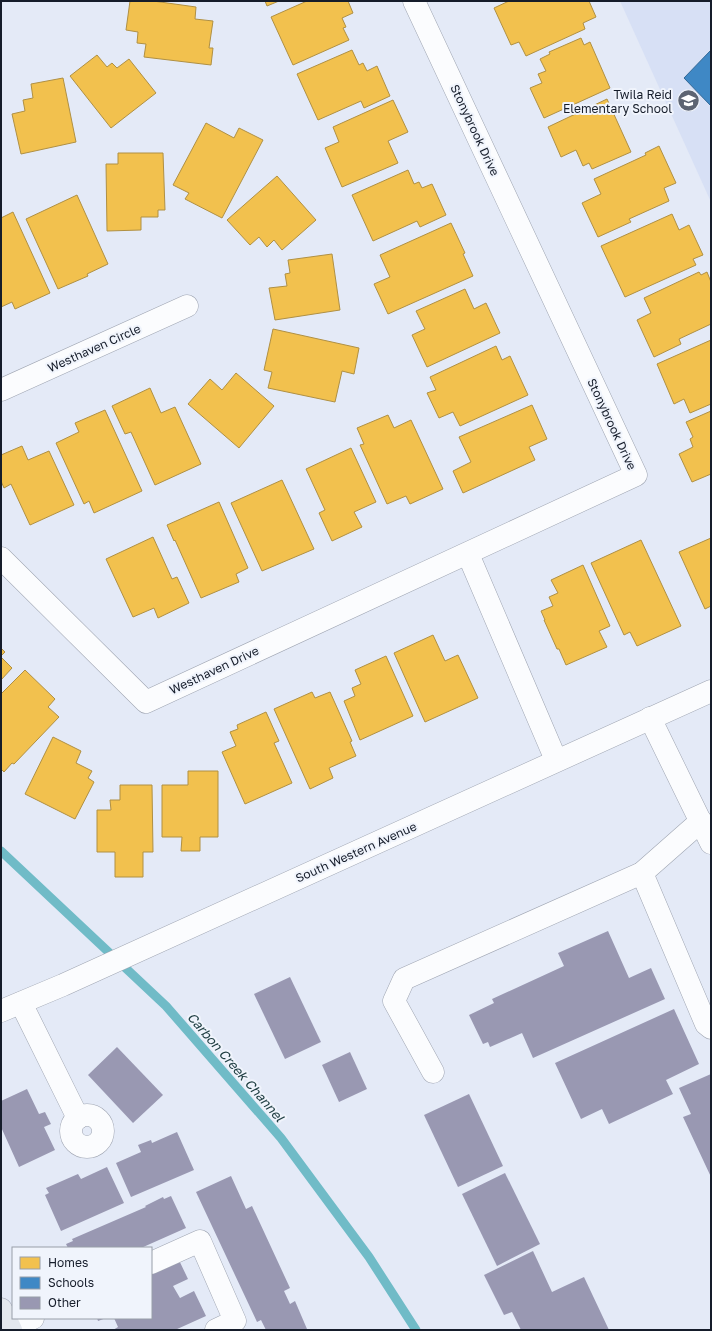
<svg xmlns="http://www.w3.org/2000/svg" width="712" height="1331" font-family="'Golos Text',sans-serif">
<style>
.built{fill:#d7e0f5}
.homes{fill:#f2c14e;stroke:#b09043}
.schools{fill:#3f88c5;stroke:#326896}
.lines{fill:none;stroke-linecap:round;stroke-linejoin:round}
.stream{stroke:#70bbc7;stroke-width:9}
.building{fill:#9998b2}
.minor-casing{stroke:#9fa5b2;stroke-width:23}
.major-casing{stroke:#9ea5b6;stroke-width:23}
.minor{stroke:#fbfcfe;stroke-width:22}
.major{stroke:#e3e7ee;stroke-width:22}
.labels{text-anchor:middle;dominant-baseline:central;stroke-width:4;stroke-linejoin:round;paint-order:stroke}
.poi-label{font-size:12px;fill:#151c2a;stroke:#f0f4fc;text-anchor:end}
.street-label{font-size:12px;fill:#151c2a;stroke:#f0f4fc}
.water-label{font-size:13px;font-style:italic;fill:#1d3c40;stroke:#f0f4fc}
</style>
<rect width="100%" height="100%" fill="#e4eaf7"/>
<polygon class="built" points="620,1 711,1 711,202"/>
<g class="homes">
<polygon points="130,1 153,1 196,7 195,19 213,21 209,48 213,48 211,65 144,57 146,44 137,43 138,32 126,30"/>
<polygon points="265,1 279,1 267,6"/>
<polygon points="307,1 348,1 353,13 342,18 346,27 343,28 349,40 293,65 271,17"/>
<polygon points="509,1 589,1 596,17 583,23 585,29 526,56 519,42 511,45 494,8"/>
<polygon points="581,38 584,45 590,42 610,88 544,118 530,88 542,83 538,74 546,71 540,59 550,54 549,52"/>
<polygon points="352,50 359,65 363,63 367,71 377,66 390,96 364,108 361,101 318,120 297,74"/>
<polygon points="97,55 107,67 112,63 117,68 129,59 156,93 111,128 70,76"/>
<polygon points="63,78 76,142 21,154 12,114 25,111 23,100 33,98 31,84"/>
<polygon points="607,99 631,152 592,169 589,163 583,166 576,150 561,157 548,127"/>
<polygon points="393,100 408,132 388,141 398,163 342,187 325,148 339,142 333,127"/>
<polygon points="206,123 234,138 239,128 263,140 222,218 185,199 189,193 173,185"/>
<polygon points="659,146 676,183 664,188 669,201 629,219 631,222 598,237 582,203 601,194 594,179 646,155 645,153"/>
<polygon points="118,153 163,153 165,210 158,210 158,217 141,217 141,230 107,231 106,164 118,164"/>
<polygon points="408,170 414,184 419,182 422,188 432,184 446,215 420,227 417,221 373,241 352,195"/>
<polygon points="277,176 316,220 282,250 274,240 267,247 259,237 250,245 227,220"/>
<polygon points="77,195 108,264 87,274 88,276 58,289 26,219"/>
<polygon points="13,212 50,293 15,309 12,302 1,307 1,218"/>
<polygon points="672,214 679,230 689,225 703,255 693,259 696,265 625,297 601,246"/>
<polygon points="451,223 465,253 463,254 473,276 388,314 374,284 390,277 380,255"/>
<polygon points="332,254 340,310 275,320 269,288 287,286 285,274 290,273 288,260"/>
<polygon points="699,272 701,275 707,272 711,282 711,324 679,339 681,344 654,357 637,320 651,313 644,298"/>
<polygon points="465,289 474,309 486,303 500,333 427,367 412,335 425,329 416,311"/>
<polygon points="273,329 359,348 354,374 342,371 335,402 268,388 272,372 264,370"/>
<polygon points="711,340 711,404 690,413 684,399 674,404 657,364"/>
<polygon points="496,346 502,360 510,356 528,395 460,426 453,412 439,418 427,393 436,390 430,377"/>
<polygon points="236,373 274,406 239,448 188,404 210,379 222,390"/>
<polygon points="150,388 161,413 175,407 201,464 155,485 131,432 125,434 112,406"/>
<polygon points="532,405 547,439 529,447 535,460 463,493 453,471 471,462 459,437"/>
<polygon points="105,410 142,491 94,513 89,501 84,504 56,443 79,432 75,423"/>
<polygon points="711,411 711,474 692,482 679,454 693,447 690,439 693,437 686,422"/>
<polygon points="388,415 394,428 411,420 443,489 410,504 406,496 387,504 360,445 364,444 357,428"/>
<polygon points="22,446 28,460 49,451 74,505 30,525 11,484 4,488 1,481 1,455"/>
<polygon points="351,448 376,502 354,512 362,527 332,541 319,513 325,510 306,469"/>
<polygon points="282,480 314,549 262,571 231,503"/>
<polygon points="219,502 248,568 236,574 239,582 201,598 175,540 174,541 167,525"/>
<polygon points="153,537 172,579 177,577 189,603 158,618 154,608 133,617 106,559"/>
<polygon points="711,538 711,606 705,609 679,552"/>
<polygon points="641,540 681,626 637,646 630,632 624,635 591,563"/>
<polygon points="583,565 610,626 599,631 607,647 566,665 559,649 557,649 544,620 545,620 541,611 553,606 549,597 558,593 551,580"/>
<polygon points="433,635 445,661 458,655 478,698 425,722 394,653"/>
<polygon points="1,648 5,652 1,656"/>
<polygon points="386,656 413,716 360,740 344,701 355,696 352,688 361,684 355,670"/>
<polygon points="1,657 12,668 1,680"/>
<polygon points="25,670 55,699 48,707 59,717 14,764 12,763 4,772 1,769 1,694"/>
<polygon points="312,692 315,698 330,692 352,741 350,742 356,756 329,768 333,778 310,789 274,709"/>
<polygon points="266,712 279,741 274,743 292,783 245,804 222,752 236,746 230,732 238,729 237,725"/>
<polygon points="53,737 81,751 76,763 92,771 88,778 94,782 75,819 25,794"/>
<polygon points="188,771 218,771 218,837 200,837 200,851 181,851 182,837 162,837 162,785 188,785"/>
<polygon points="120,785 152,785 153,852 143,852 143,877 115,877 115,852 97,852 97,810 111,810 110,800 120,800"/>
</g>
<polygon class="schools" points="711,50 711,106 684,78"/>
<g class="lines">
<polyline class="stream" points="1,851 166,1006 281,1138 369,1257 416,1330"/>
</g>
<g class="building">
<polygon points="608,931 629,978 651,968 665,999 533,1058 522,1033 490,1047 488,1042 483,1044 469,1015 494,1003 492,999 564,966 558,953"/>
<polygon points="290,977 321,1042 285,1059 254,994"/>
<polygon points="674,1009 699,1064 666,1080 673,1094 609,1124 602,1109 581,1119 555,1063"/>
<polygon points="117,1047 163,1095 133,1123 88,1075"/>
<polygon points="350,1052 367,1089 339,1102 322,1065"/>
<polygon points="711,1074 711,1177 683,1117 691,1114 679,1088"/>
<polygon points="27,1089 39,1114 45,1112 51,1124 44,1127 55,1150 19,1167 1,1127 1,1101"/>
<polygon points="469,1094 503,1166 458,1187 424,1115"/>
<polygon points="177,1132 194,1170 131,1197 116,1163 141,1152 138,1145 151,1140 152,1143"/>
<polygon points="107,1167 124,1203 61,1231 45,1195 49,1193 46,1188 78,1174 81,1179"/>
<polygon points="505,1173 540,1244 497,1266 462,1194"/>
<polygon points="231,1176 246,1209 252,1206 290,1288 284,1291 290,1304 295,1301 307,1329 305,1330 266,1330 261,1320 257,1322 196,1192"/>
<polygon points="171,1196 186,1228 141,1248 68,1248 66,1244 73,1241 72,1239 146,1207 145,1206 163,1197 164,1199"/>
<polygon points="533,1251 552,1292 584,1277 609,1330 521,1330 512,1312 504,1315 484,1275"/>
<polygon points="177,1256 188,1279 173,1286 180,1298 194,1291 206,1316 175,1330 113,1330 118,1327 114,1318 151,1318 151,1268"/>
<polygon points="97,1318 106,1318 98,1321"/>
</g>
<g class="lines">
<defs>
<g id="minor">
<polyline points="1,390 187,306"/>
<polyline points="468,554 556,760"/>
<polyline points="1,558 146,702 636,475 414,1"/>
<polyline points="650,718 711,843"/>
<polyline points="642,873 706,1024 711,1028"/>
<polyline points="21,1003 78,1118"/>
<polyline points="1,1011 63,985 711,691"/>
<polyline points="433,1072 394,1001 404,979 642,873 701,821"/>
<circle cx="87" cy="1131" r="16"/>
<polyline points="151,1263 200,1241 235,1321 216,1330"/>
<polyline points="10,1329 33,1318"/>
</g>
<polyline id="major" points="1,1309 11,1330"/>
</defs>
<use href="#minor" class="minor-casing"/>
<use href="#major" class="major-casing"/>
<use href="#minor" class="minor"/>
<use href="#major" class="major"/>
</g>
<defs>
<symbol id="school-disc" viewBox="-11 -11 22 22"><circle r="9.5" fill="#5d6472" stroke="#f0f4fc"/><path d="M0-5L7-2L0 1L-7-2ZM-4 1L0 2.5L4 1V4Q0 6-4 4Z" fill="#fff"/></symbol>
</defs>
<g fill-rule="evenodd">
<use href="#school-disc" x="676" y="88" width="25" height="25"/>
</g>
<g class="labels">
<g class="poi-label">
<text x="672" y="94">Twila Reid<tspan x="672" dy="14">Elementary School</tspan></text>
</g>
<g class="street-label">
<text transform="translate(475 130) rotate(65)">Stonybrook Drive</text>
<text transform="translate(94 348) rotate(-24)">Westhaven Circle</text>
<text transform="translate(612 424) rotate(65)">Stonybrook Drive</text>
<text transform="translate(214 670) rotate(-25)">Westhaven Drive</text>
<text transform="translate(356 852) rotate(-24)">South Western Avenue</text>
</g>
<g class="water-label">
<text transform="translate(236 1067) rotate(49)">Carbon Creek Channel</text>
</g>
</g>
<rect width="712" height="1331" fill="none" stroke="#151c2a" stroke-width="4"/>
<rect x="12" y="1247" width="140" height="72" fill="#f0f4fc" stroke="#989ea8"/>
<rect x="20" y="1257" width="20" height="12" fill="#f2c14e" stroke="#989ea8"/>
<text x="48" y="1267" font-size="12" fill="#151c2a">Homes</text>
<rect x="20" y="1277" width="20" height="12" fill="#3f88c5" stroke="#989ea8"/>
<text x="48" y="1287" font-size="12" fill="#151c2a">Schools</text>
<rect x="20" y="1297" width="20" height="12" fill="#9998b2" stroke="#989ea8"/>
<text x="48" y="1307" font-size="12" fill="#151c2a">Other</text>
</svg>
